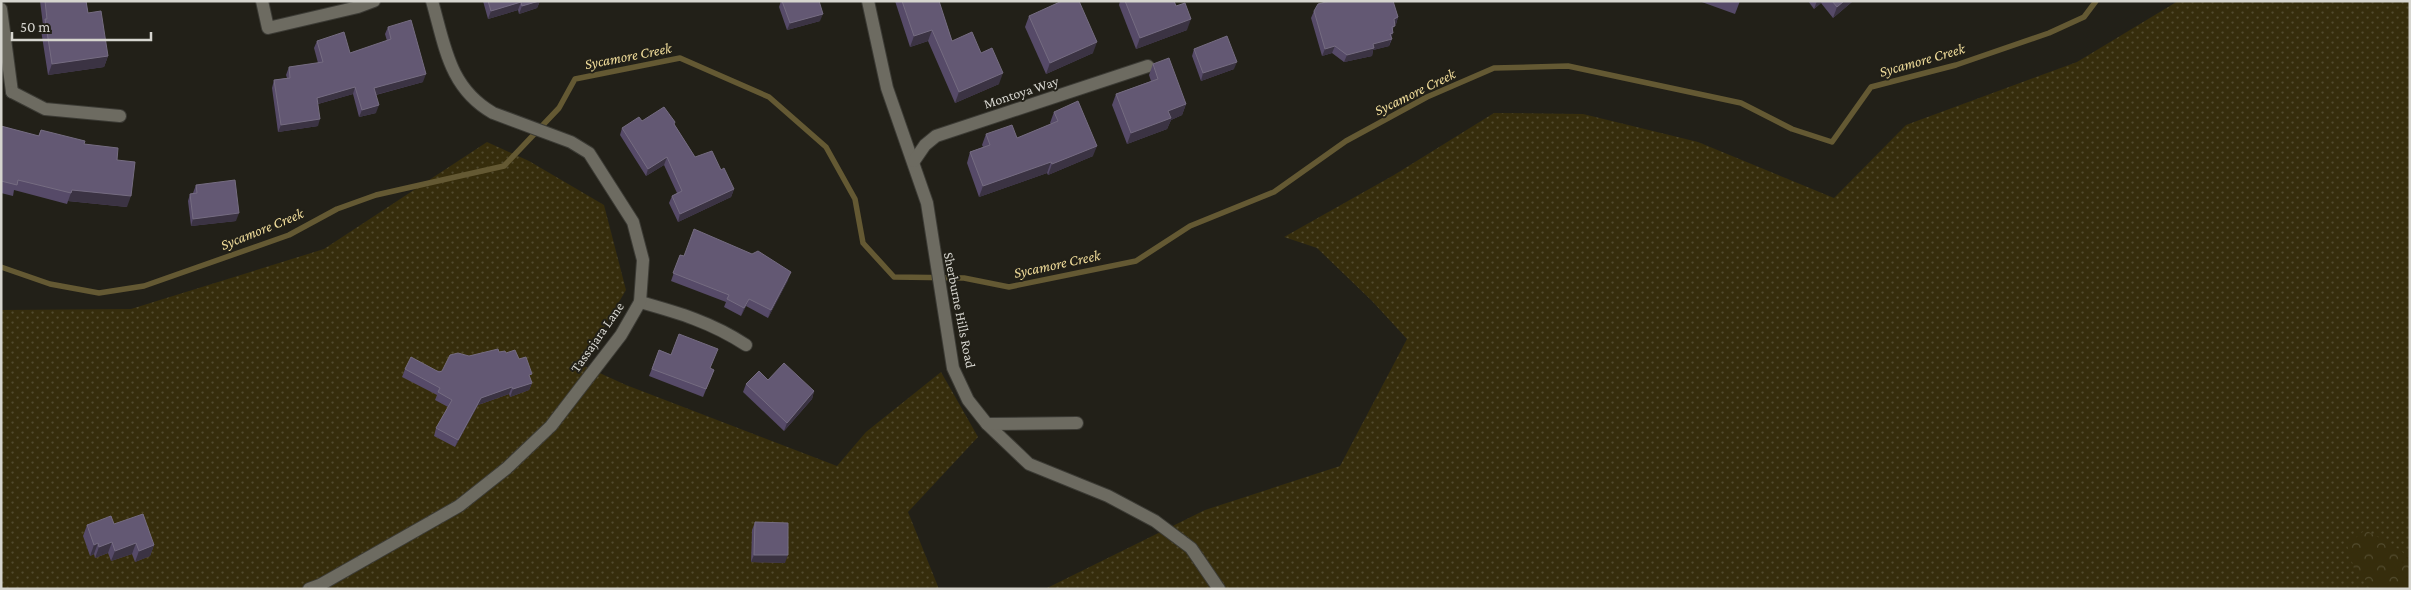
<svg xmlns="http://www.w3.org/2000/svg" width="2411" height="590" font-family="'Crimson Pro',serif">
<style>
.grass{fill:url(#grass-dots)}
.forest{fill:url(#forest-crowns)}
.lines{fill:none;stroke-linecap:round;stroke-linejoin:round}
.stream{stroke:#645933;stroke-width:5.5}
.minor-casing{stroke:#3c3b35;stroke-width:14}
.minor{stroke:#6d6b61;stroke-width:12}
.wall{fill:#564a68}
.shaded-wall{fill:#3b3343}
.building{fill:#635873;stroke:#756c81}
.labels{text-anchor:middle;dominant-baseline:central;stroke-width:4;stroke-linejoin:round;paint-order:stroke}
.street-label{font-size:14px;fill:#d6d5cf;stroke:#222018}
.water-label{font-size:15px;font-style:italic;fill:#f0dc9a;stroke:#222018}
</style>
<defs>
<pattern id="grass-dots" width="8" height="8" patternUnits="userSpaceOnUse" patternTransform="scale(1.25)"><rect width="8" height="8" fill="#362d0c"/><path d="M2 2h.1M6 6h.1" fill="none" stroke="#524b2e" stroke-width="1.8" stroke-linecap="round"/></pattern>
<pattern id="forest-crowns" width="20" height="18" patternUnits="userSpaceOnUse" patternTransform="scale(1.25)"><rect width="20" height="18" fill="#362d0c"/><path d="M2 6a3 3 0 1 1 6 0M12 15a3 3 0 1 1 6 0" fill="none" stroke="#524b2e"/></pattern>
</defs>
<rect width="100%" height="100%" fill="#222018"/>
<g class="grass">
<polygon points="2178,1 2410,1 2410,589 1045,589 1205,510 1340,466 1407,339 1372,301 1317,248 1284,237 1394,175 1494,113 1583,114 1698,142 1834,198 1906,125 2077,62"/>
<polygon points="487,142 529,161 604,205 626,290 582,365 626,385 837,466 866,432 941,372 978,437 908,512 939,589 1,589 1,310 131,309 324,249"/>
</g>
<polygon class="forest" points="2365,530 2393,545 2410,558 2410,589 2378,589 2355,572 2347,545"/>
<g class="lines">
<polyline class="stream" points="1,267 50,284 99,293 144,286 289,235 337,209 376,195 504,166 559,108 575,79 680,58 769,97 826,147 855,199 863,243 894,277 964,278 1009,287 1136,261 1190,226 1274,192 1346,141 1427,97 1494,68 1568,66 1741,103 1792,129 1832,142 1871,87 1956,65 2049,33 2084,17 2096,1"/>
<defs>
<g id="minor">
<polyline points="262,1 268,28 358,7 374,1"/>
<polyline points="868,1 887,88 927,203 953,368 968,400 987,424 1029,464 1108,496 1155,521 1191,548 1219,589"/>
<polyline points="1,9 12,92"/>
<polyline points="12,92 45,109 120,116"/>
<polyline points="914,161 925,145 936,136 1148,66"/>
<path d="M640 302C679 313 711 322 746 345"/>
<polyline points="987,424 1077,423"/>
<path d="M309 589 320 585 459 506 507 468 551 426 621 335 640 302 643 260 633 222 589 153 571 142 493 113C449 88 445 46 432 1"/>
</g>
</defs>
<use href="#minor" class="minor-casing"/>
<use href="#minor" class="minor"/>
</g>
<g class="wall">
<polygon points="40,1 86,1 88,13 108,56 104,67 48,75 41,30 43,25"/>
<polygon points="483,1 540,1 537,8 519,14 518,10 488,19"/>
<polygon points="781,1 819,1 820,21 787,30 779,7"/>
<polygon points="895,1 941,1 939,2 952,41 981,53 999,84 955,103 928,41 910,47"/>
<polygon points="1120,1 1174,1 1187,30 1136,49 1119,5"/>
<polygon points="1699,1 1740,1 1735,14"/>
<polygon points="1808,1 1853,1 1833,18 1821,3 1814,9"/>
<polygon points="1393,2 1398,17 1396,24 1394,25 1391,38 1392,39 1389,46 1373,50 1372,56 1344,62 1332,53 1322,56 1311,18 1314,11"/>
<polygon points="1029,16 1093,53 1046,74 1025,27"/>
<polygon points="388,27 423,82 376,95 376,113 359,117 353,94 318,104 318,126 278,132 272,88 274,80 287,78 286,75 289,67 318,63 314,48 317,41 350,53 387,41 385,34"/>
<polygon points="1194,49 1234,69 1201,81 1192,56"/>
<polygon points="1153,64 1186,104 1182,115 1171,120 1167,129 1127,144 1112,105 1116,94 1151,81 1149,75"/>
<polygon points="1054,112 1093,156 1048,175 1047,173 979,197 967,163 970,152 983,147 982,145 986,134 1017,138 1051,124 1050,123"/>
<polygon points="642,121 674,124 695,157 721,170 734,189 731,197 678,222 669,203 672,196 677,193 664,165 646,176 620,135 622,128"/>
<polygon points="1,126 38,136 41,130 84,144 117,160 127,207 68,201 67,204 14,190 13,196 1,193"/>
<polygon points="196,185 236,221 191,226 188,201 190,194 193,193"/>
<polygon points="680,255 684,256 788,280 768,318 746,306 741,316 724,307 726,302 671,281"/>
<polygon points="659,350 714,370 703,397 649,376"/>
<polygon points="499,352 506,353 530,379 532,383 529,390 510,397 509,394 478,405 455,447 434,436 436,428 448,407 435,400 437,395 402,377 405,369 442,371 469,356"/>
<polygon points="768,380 814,391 812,399 784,431 743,392 746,384"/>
<polygon points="755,522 785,563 751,562 752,530"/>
<polygon points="114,524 154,545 150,556 135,562 132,554 111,561 108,553 95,558 94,554 90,556 83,536 87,525"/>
</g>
<g class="shaded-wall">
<polygon points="540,1 537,8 519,14 522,6"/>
<polygon points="1817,1 1822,1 1821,3 1814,9"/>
<polygon points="1844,1 1853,1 1833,18 1837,7"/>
<polygon points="521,2 518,10 488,19 491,11"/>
<polygon points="823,14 820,21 787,30 790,23"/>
<polygon points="1398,17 1396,24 1391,26 1394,19"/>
<polygon points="1191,19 1187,30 1136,49 1140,38"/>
<polygon points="932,30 928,41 910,47 914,36"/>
<polygon points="1393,33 1389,46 1373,50 1372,56 1344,62 1347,55 1373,44"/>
<polygon points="1097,42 1093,53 1046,74 1050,63"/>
<polygon points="1335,46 1332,53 1322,56 1325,49"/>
<polygon points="108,56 104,67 48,75 52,64"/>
<polygon points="1237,62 1234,69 1201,81 1203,73"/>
<polygon points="1003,73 999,84 955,103 959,92"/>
<polygon points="426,74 423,82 371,96 374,88"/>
<polygon points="355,87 353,94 314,105 317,98"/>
<polygon points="1186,104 1182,115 1171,120 1167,129 1127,144 1131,133 1168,111"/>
<polygon points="379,105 376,113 359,117 362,110"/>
<polygon points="320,119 318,126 278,132 281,125"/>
<polygon points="1097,146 1093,156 1048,175 1052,164"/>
<polygon points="667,157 664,165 646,176 648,169"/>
<polygon points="1051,162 1047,173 979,197 983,186"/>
<polygon points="734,189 731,197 678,222 680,214"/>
<polygon points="72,190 131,196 127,207 68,201"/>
<polygon points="239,213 236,221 191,226 193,219"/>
<polygon points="791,272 788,280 768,318 771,310"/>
<polygon points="749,299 746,306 741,316 744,308"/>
<polygon points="532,383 529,390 510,397 513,389"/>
<polygon points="512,387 509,394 478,405 455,447 458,440 481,398"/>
<polygon points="814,391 812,399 784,431 787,423"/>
<polygon points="112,542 108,553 95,558 99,547"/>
<polygon points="98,543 94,554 90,556 94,545"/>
<polygon points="136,543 132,554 111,561 115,551"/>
<polygon points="154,545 150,556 135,562 139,551"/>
<polygon points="754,555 788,555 785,563 751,562"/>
</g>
<g class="building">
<polygon points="45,1 86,1 88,13 101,11 108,56 52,64 45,19 47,19"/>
<polygon points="488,1 539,1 522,6 521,2 491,11"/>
<polygon points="782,1 819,1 823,14 790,23"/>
<polygon points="902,1 939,1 952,41 972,32 981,53 992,48 1003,73 959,92 932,30 914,36"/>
<polygon points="1062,1 1079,1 1097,42 1050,63 1029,16"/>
<polygon points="1125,1 1174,1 1176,6 1185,3 1191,19 1140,38"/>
<polygon points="1330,1 1393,1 1398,17 1394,19 1395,26 1392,27 1393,33 1390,34 1392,39 1373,44 1374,48 1347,55 1335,46 1325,49 1314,11 1318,4"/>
<polygon points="1832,1 1844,1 1837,7"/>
<polygon points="411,20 426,74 374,88 379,105 362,110 355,87 317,98 320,119 281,125 274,80 290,78 289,67 323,62 317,41 344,32 350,53 391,39 388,27"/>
<polygon points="1227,36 1237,62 1203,73 1194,49"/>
<polygon points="1169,58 1186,104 1168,111 1171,118 1131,133 1116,94 1158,79 1153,64"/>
<polygon points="1078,101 1097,146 1052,164 1051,162 983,186 970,152 990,145 986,134 1012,125 1017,138 1058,121 1054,112"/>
<polygon points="664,107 675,122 674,124 695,157 712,151 721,170 724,168 734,189 680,214 672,196 682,191 667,157 648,169 622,128 639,117 642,121"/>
<polygon points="1,126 39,136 41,130 85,141 84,144 118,148 117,160 135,162 131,196 72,190 71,193 18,180 17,185 1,181"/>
<polygon points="235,180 239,213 193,219 190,194 197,193 196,185"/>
<polygon points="694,229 752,254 758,251 791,272 771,310 749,299 744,308 727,299 729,295 673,273 680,255 684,256"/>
<polygon points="679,334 718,349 710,368 714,370 706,389 652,369 659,350 671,355"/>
<polygon points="498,349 499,352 505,351 506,353 515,350 519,359 526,357 532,374 529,375 532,383 513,389 512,387 481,398 458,440 436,428 452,400 438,392 440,388 405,369 411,357 439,372 442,371 450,355 458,353 469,356"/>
<polygon points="784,363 814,391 787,423 746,384 759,371 768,380"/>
<polygon points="143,514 154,545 139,551 136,543 115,551 112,542 99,547 98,543 94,545 87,525 111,516 114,524"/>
<polygon points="755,522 788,523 788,555 754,555"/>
</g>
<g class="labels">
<g class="street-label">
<text transform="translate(1021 92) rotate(-18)">Montoya Way</text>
<text transform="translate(960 310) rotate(79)">Sherburne Hills Road</text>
<text transform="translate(597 337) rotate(-55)">Tassajara Lane</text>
</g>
<g class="water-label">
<text transform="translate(628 56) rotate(-11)">Sycamore Creek</text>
<text transform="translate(1922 60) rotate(-16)">Sycamore Creek</text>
<text transform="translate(1415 92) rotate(-26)">Sycamore Creek</text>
<text transform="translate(262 229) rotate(-22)">Sycamore Creek</text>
<text transform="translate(1057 264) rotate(-12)">Sycamore Creek</text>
</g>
</g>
<rect width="2411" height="590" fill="none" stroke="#d6d5cf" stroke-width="5"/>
<path d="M12 32v8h139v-8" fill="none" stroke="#d6d5cf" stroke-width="2.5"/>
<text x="20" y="32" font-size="15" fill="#d6d5cf" stroke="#222018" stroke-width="4" paint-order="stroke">50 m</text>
</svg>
